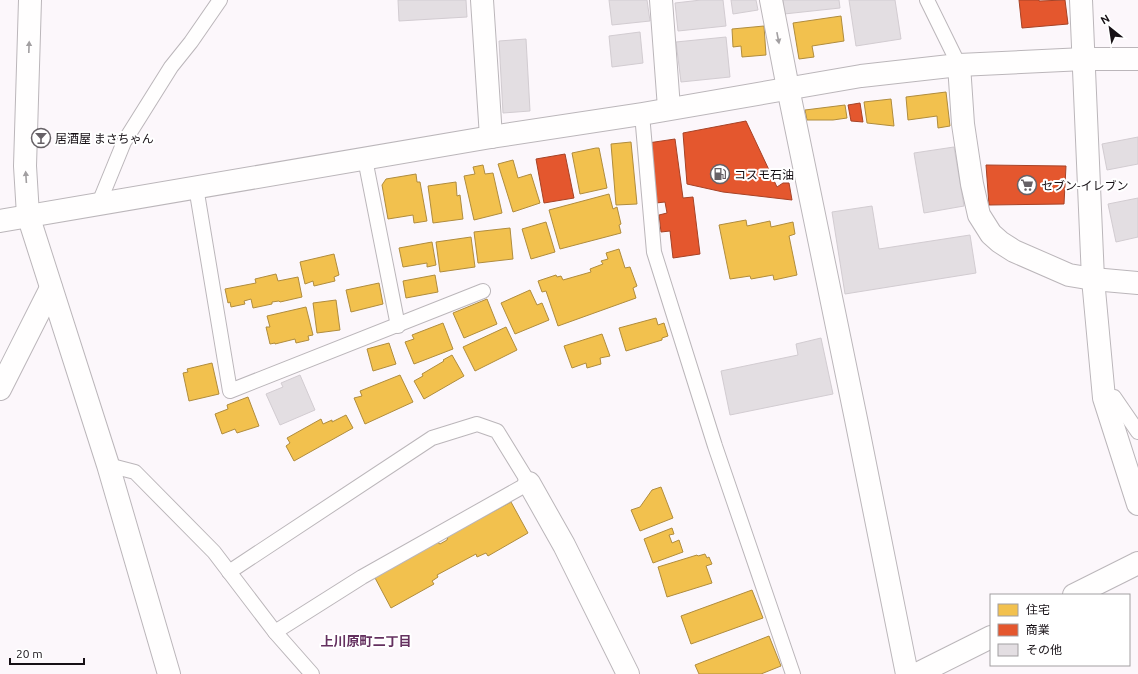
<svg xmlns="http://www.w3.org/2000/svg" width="1138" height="674" font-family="Ubuntu,'Noto Sans JP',sans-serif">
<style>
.homes{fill:#f2c14e;stroke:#b08c3d}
.shops{fill:#e4572e;stroke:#a64226}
.building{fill:#e3dee2;stroke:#d2ccd1}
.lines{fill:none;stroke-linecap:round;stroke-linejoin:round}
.service-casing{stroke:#bbb6ba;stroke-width:16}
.minor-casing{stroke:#bbb6ba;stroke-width:24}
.tertiary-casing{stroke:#bbb6ba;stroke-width:24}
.service{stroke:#fffefe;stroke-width:14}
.minor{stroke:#fffefe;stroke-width:22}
.tertiary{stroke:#fffefe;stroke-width:22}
.oneway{fill:#a29fa1}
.labels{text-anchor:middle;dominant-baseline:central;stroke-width:4;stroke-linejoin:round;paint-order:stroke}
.poi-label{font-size:12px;fill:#161015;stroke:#fff;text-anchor:start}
.neighbourhood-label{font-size:13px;font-weight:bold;fill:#64305f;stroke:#fff}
</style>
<rect width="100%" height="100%" fill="#fcf7fb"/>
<g class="homes">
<polygon points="841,16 844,41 812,46 814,57 799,59 793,23"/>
<polygon points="764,26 766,55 742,57 741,46 733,47 732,29"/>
<polygon points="946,92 950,126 938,128 937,116 908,120 906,97"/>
<polygon points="891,99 894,126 867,123 864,102"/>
<polygon points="845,105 847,118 833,120 807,120 805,110"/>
<polygon points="631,142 637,204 616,205 611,144"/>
<polygon points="596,148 599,148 607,188 580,194 572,153"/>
<polygon points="513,160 518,178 531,174 540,203 513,212 498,164"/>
<polygon points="483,165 485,174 493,173 502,213 474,220 464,176 475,174 473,167"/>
<polygon points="416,174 417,182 420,182 427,221 414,223 413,215 388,219 382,185 386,179"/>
<polygon points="456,182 457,196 460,195 463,219 433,223 428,186"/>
<polygon points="609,194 613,209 617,207 621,224 619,225 621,233 560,249 549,210"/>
<polygon points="746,220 747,226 770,221 771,227 793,222 795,234 789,236 797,275 774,280 773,275 751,279 750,276 730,279 719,225"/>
<polygon points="546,222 555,252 531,259 522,229"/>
<polygon points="510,228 513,259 478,263 474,232"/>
<polygon points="471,237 475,267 440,272 436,242"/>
<polygon points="432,242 436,265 427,267 427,263 403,267 399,248"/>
<polygon points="619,249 625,268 630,267 637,286 633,288 636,298 558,326 546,291 542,292 538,281 556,275 557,277 561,276 563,280 591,272 590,269 603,264 601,261 608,259 606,253"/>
<polygon points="334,254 339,275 334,277 335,281 314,286 313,281 305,284 300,262"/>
<polygon points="276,274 278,281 298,277 302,297 280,302 279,301 272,302 272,304 253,308 251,299 244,301 245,304 231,307 230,302 228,303 225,289 256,283 255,279"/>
<polygon points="435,275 438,292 406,298 403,281"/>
<polygon points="379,283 383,304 351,312 346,290"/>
<polygon points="530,290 537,305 542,303 549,320 515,334 501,303"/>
<polygon points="487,299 497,324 464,338 453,313"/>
<polygon points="336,300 340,330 317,333 313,303"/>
<polygon points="306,307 313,335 308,336 309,340 296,343 295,339 275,344 275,343 270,344 266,327 270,327 267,316"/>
<polygon points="656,318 658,325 664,323 668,336 662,338 662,340 626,351 619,328"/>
<polygon points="443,323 453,349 414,364 405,342 414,339 412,335"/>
<polygon points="506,327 517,350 475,371 463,347"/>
<polygon points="602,334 610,356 600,358 601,364 587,368 586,363 572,368 564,346"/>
<polygon points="389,343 396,364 373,371 367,349"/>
<polygon points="452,355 464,376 424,399 414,381 423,376 422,374 444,361 443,360"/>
<polygon points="212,363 219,394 189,401 183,373 188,372 187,369"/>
<polygon points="400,375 413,402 365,424 354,398 362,396 360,391"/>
<polygon points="248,397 259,426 237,433 235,429 222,434 215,414 228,409 227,405"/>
<polygon points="346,415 353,428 294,461 286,446 290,443 287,438 321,419 323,424 332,420 332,422"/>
<polygon points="661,487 673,518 640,531 631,510 640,507 652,490"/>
<polygon points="511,502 528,533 488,556 486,553 477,557 476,554 437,575 438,577 432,581 434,584 391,608 374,576 437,542 440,544 447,540 448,536"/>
<polygon points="672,528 674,534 669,535 672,543 679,540 683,552 653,563 644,539"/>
<polygon points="705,554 707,558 709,557 712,564 706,566 712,583 667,597 658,567 697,555 698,556"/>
<polygon points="752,590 763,618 691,644 681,616"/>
<polygon points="769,636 781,666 761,674 699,674 695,665"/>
</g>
<g class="shops">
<polygon points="1019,0 1039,0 1039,1 1065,0 1068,24 1022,28"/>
<polygon points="860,103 863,122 851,121 848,105"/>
<polygon points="746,121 777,187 783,183 789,183 792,200 723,192 687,184 683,133"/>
<polygon points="675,139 683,198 693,197 700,254 673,258 670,231 661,232 659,215 667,213 665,202 656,203 648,143"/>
<polygon points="565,154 574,198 544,203 536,159"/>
<polygon points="986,165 1066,166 1064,204 989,205"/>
</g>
<g class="building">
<polygon points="398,0 466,0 467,17 399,21"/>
<polygon points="609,0 647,0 650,21 612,25"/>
<polygon points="701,0 723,0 726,26 678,31 675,3"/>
<polygon points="731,0 756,0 758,10 733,14"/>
<polygon points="783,0 839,0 840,8 784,14"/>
<polygon points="849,0 895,0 901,39 856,46"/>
<polygon points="640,32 643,63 612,67 609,36"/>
<polygon points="726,37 730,77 681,82 676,42"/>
<polygon points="526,39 530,111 503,113 499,41"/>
<polygon points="1138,137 1138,164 1107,170 1102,144"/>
<polygon points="954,147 964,206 924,213 914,153"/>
<polygon points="1138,198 1138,237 1116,242 1108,204"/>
<polygon points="872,206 879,249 970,235 976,273 845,294 832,212"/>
<polygon points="821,338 833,394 730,415 721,371 798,355 796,344"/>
<polygon points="300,375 315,410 280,425 266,394 283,387 281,383"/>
</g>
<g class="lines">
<defs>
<g id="service">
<polyline points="927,0 959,65"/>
<polyline points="642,114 654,252 715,446 793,674"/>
<polyline points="365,159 398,326"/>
<polyline points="196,187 230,391 483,291"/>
<polyline points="99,203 124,142 171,67 191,42 220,0"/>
<polyline points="1104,398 1114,397 1138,432"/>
<polyline points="108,465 135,472 214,552 275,632 312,674"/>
<polyline points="229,572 432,438 477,424 497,431 529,483 362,577 275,632"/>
</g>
<g id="minor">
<polyline points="30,0 25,166 28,215 108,465 169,674"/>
<polyline points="482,0 491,137"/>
<polyline points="661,0 669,108"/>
<polyline points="771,0 788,88 856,419 907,674"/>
<polyline points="1081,0 1093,279 1104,398 1138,504"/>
<polyline points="959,65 963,124 972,184 979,215 991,234 1000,242 1014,251 1069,275 1093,279 1138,283"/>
<polyline points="0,389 51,288"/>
<polyline points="529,483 564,545 628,674"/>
<polyline points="1074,595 1138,563"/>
<polyline points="917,674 991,637"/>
</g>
<polyline id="tertiary" points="0,221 491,137 642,114 861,76 959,65 1084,59 1138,59"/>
</defs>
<use href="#service" class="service-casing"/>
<use href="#minor" class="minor-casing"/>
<use href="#tertiary" class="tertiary-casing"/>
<use href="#service" class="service"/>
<use href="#minor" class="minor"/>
<use href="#tertiary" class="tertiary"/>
</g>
<defs><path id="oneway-solid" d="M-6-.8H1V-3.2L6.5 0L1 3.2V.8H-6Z"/></defs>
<g class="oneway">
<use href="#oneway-solid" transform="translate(778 38) rotate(79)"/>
<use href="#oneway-solid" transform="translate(29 47) rotate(-88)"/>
<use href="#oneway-solid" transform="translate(26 177) rotate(-94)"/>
</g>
<defs>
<symbol id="bar-ring" viewBox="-11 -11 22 22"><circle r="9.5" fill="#fff" stroke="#666166" stroke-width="1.5"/><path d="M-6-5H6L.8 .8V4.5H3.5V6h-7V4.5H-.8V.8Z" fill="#666166"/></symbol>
<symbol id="fuel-ring" viewBox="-11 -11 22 22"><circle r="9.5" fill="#fff" stroke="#666166" stroke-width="1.5"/><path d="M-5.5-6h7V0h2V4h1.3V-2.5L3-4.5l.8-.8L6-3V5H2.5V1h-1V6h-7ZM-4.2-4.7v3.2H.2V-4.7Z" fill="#666166"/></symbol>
<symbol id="supermarket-ring" viewBox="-11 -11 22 22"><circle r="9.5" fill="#fff" stroke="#666166" stroke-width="1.5"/><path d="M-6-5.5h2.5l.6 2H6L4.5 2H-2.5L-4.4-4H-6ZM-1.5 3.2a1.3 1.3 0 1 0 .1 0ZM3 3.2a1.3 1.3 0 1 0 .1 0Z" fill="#666166"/></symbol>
</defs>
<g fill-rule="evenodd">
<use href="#bar-ring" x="30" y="127" width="22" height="22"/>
<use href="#fuel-ring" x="709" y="163" width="22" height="22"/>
<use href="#supermarket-ring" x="1016" y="174" width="22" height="22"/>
</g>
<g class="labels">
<g class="poi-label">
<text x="55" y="138">居酒屋 まさちゃん</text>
<text x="734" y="174">コスモ石油</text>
<text x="1041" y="185">セブン-イレブン</text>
</g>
<g class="neighbourhood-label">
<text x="366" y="641">上川原町二丁目</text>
</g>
</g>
<rect x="990" y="594" width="140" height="72" fill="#ffffff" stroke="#a29fa1"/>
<rect x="998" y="604" width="20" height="12" fill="#f2c14e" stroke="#a29fa1"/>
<text x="1026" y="614" font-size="12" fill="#161015">住宅</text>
<rect x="998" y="624" width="20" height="12" fill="#e4572e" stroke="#a29fa1"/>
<text x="1026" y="634" font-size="12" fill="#161015">商業</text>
<rect x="998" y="644" width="20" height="12" fill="#e3dee2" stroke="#a29fa1"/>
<text x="1026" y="654" font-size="12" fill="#161015">その他</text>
<g transform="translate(1110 28) rotate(330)" stroke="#ffffff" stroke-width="3" paint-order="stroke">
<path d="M0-3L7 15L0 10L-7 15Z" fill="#161015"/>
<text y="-6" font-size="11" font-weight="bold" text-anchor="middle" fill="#161015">N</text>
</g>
<path d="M10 658v6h74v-6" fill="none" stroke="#161015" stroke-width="2"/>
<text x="16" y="658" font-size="12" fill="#161015" stroke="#ffffff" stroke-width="3" paint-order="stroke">20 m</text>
</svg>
